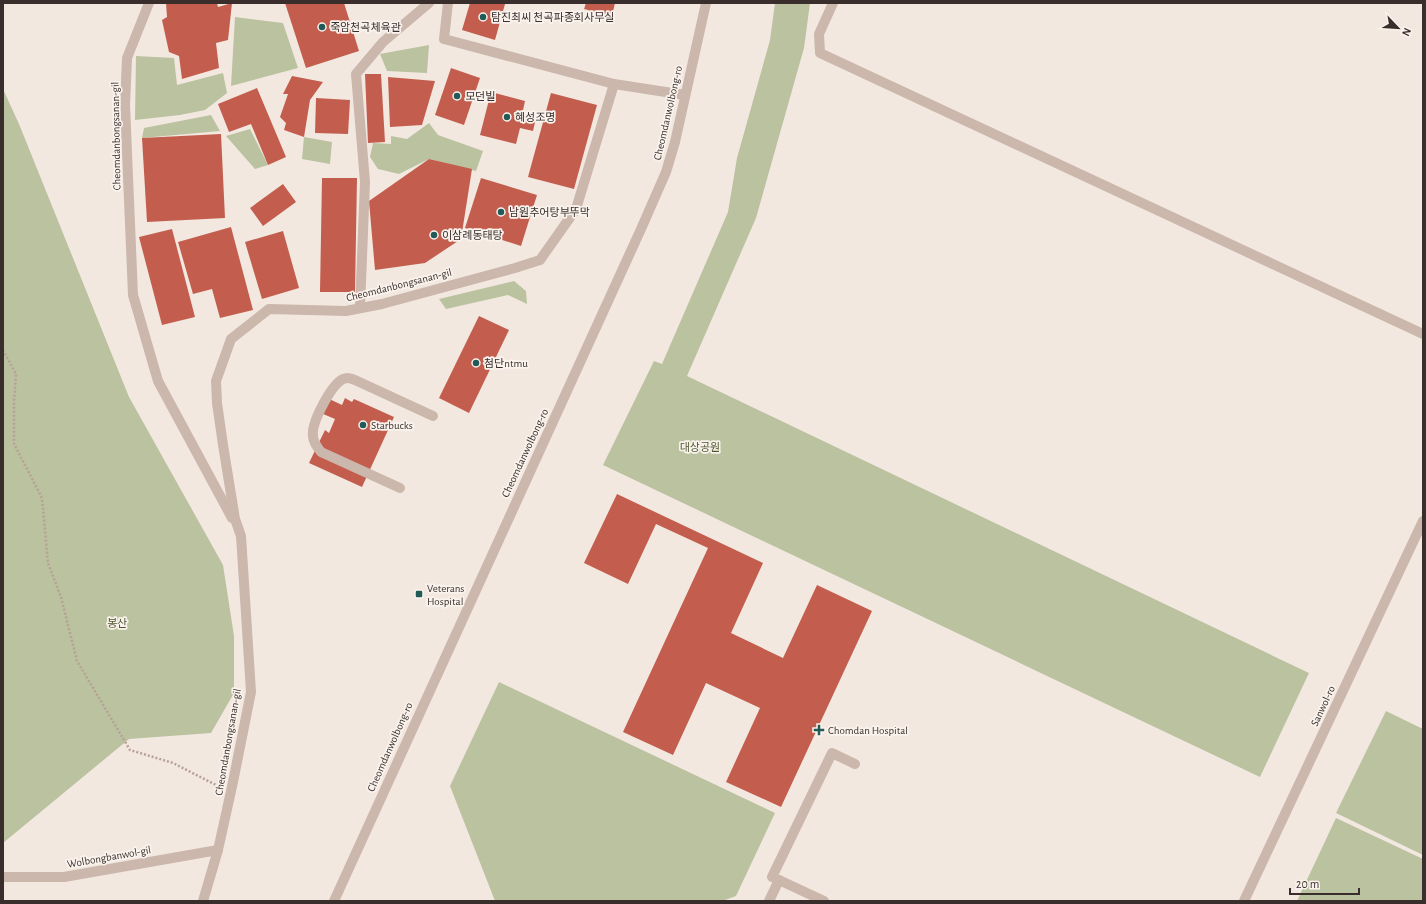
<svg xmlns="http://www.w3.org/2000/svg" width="1426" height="904" font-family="'Alegreya Sans','Noto Sans KR',sans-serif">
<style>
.green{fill:#bac2a0}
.building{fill:#c35e4e}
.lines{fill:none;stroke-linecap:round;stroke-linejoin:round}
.path{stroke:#b7a196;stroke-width:2.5;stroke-dasharray:2 2;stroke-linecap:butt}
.service{stroke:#cbb7ac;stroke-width:10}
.tertiary{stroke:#cbb7ac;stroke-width:10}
.poi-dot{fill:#215a57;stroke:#faf3ed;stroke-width:1.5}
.labels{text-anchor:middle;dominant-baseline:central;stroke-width:3.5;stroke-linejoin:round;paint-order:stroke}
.poi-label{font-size:11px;fill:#392e2b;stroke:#faf3ed;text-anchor:start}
.street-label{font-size:11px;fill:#392e2b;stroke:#faf3ed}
.park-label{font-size:11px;fill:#4d572f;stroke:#faf3ed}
</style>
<rect width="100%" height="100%" fill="#f3e8e0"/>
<g class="green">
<polygon points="775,3 810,3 804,48 756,218 687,376 1309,673 1260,777 603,465 654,361 662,364 728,212 737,158 770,40"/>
<polygon points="235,17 283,23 298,68 231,86"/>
<polygon points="429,45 427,73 387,71 380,54"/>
<polygon points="136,56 174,58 177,85 223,73 227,93 205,110 180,115 135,120"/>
<polygon points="3,89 19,124 129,397 223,565 234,636 234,693 211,733 129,739 3,843"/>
<polygon points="211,115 220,131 142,138 144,128"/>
<polygon points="429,123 438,135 483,151 476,171 429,159 399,174 378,169 370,157 373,143 391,144 391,136 407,139"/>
<polygon points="250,129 268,165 255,169 226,136"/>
<polygon points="304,137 332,142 330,164 302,159"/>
<polygon points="514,281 526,291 527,304 508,295 446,309 439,299"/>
<polygon points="499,682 775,813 736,896 722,901 495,901 450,786"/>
<polygon points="1386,711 1423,729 1423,855 1336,813"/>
<polygon points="1336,818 1423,859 1423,901 1297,901"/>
</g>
<g class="building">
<polygon points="166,3 217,3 218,7 232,3 228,40 216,43 219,68 182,79 179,56 169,52 162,20 167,17"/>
<polygon points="285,3 344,3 359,51 306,68"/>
<polygon points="470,3 500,3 505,4 495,40 462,30"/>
<polygon points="586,3 615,3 612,16 584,9"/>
<polygon points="451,68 480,78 464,125 435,115"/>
<polygon points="365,74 381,74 385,142 368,143"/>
<polygon points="292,76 323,82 310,100 304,137 284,130 286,123 280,117 288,94 283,94"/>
<polygon points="388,77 435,81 422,125 390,127"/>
<polygon points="257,88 286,157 268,165 251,124 229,132 218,104"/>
<polygon points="491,92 525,101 522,115 536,118 533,131 520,128 516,144 480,135"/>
<polygon points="551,93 597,105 574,189 528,177"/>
<polygon points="316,98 350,100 348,134 315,133"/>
<polygon points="221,134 225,218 147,222 142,138"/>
<polygon points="429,159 472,169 461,239 425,263 375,270 369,201"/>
<polygon points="322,178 357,178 355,292 320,292"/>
<polygon points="481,178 537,195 521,246 465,228"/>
<polygon points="283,184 296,202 263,226 250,208"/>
<polygon points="231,227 253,310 220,318 212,289 193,294 178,242"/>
<polygon points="172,229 195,317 162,325 139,237"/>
<polygon points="283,231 299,288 262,299 245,242"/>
<polygon points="479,316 509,330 469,413 439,398"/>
<polygon points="323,396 342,405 345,398 352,402 354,399 394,417 362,487 309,463 325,430 329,433 335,419 316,411"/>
<polygon points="617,494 763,563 731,633 783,658 817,585 872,611 781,807 726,782 760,708 706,683 673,755 623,732 708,548 656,524 628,584 584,563"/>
</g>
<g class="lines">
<polyline class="path" points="3,350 16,374 14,401 14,444 42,498 48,563 61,597 77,661 130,750 173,763 216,785"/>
<g class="service">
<polyline points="149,3 127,58 125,105 133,295 158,381 232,518"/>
<polyline points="448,3 444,39 614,84 685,95"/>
<polyline points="833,3 819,34 820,53 1423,334"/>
<polyline points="360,308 365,182 356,74 383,42 429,3"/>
<path d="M400 488 321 452C317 447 313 442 313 436 311 423 331 385 343 379 347 377 351 378 355 380L433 416"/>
<polyline points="3,877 64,877 218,850"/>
<polyline points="779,880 772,877 832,753 855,764"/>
<polyline points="203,901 218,850 233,782 251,692 241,536 235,519 223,445 217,403 216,381 231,339 269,309 346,311 382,304 515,268 540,260 576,209 614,84"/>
<polyline points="769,901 779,880 824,901"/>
<polyline points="1244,901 1423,521"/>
</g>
<polyline class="tertiary" points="334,901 641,229 666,172 675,142 706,3"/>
</g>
<g class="poi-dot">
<circle cx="483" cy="17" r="4"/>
<circle cx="322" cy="27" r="4"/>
<circle cx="457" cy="96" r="4"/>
<circle cx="507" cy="117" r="4"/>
<circle cx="501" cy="212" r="4"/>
<circle cx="434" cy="235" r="4"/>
<circle cx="476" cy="363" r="4"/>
<circle cx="363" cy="425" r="4"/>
<rect x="415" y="590" width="8" height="8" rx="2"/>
<path d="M817 724h4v4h4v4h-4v4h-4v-4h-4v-4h4z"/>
</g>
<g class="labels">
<g class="poi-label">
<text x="491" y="17">탐진최씨 천곡파종회사무실</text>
<text x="330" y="27">죽암천곡체육관</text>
<text x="465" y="96">모던빌</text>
<text x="515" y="117">혜성조명</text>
<text x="509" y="212">남원추어탕부뚜막</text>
<text x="442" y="235">이삼례동태탕</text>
<text x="484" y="363">첨단ntmu</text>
<text x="371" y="425">Starbucks</text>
<text x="427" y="588">Veterans<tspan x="427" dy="13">Hospital</tspan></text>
<text x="828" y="730">Chomdan Hospital</text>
</g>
<g class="street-label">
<text transform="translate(668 113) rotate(-77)">Cheomdanwolbong-ro</text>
<text transform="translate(116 136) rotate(-91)">Cheomdanbongsanan-gil</text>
<text transform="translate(399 285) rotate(-14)">Cheomdanbongsanan-gil</text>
<text transform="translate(525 453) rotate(-65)">Cheomdanwolbong-ro</text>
<text transform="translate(1323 706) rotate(-65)">Sanwol-ro</text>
<text transform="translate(228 742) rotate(-80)">Cheomdanbongsanan-gil</text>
<text transform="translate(390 747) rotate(-66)">Cheomdanwolbong-ro</text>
<text transform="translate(109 857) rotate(-10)">Wolbongbanwol-gil</text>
</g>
<g class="park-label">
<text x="700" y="447">대상공원</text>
<text x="117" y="623">봉산</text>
</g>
</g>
<rect width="1426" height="904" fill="none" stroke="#392e2b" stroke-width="8"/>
<g transform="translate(1398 28) rotate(115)" stroke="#faf3ed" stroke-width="3" paint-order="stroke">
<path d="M0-3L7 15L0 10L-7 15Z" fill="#392e2b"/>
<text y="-6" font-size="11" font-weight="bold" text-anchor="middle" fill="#392e2b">N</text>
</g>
<path d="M1290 888v6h69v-6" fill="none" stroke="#392e2b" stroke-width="2"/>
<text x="1296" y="888" font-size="12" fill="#392e2b" stroke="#faf3ed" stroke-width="3" paint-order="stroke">20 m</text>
</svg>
